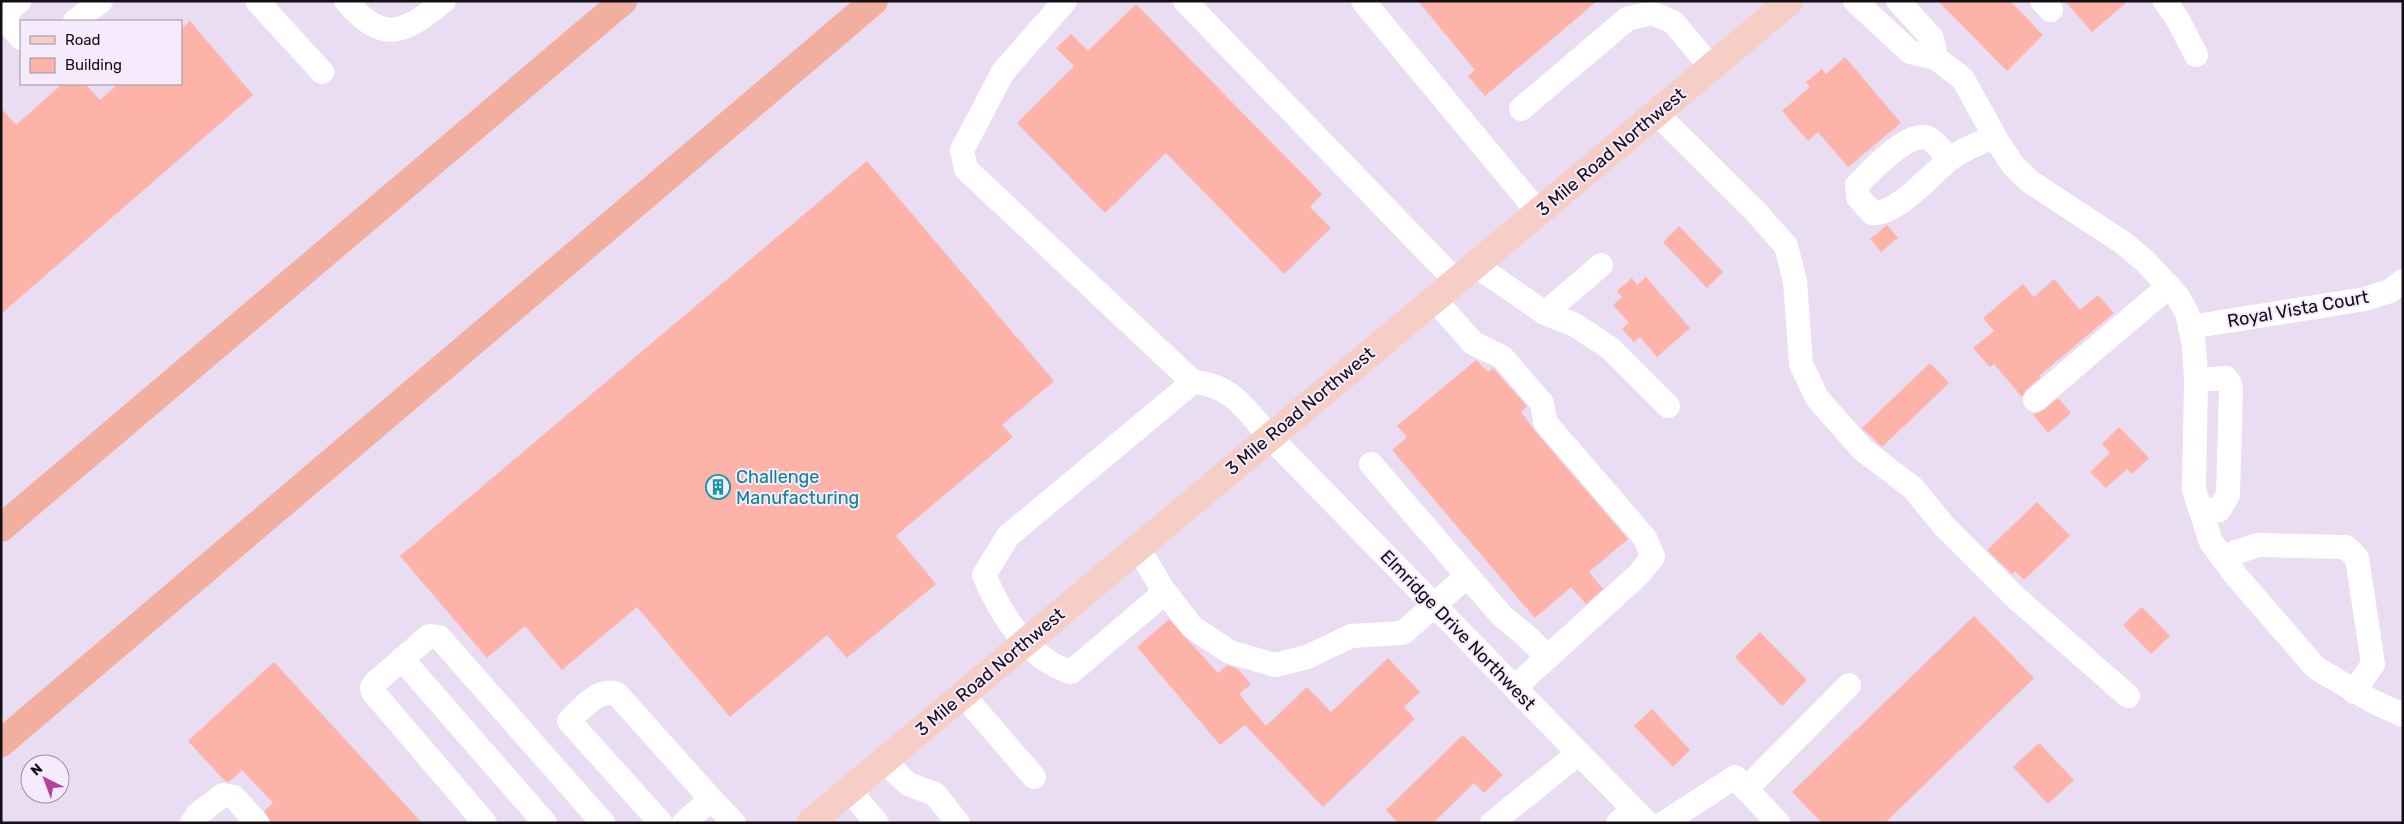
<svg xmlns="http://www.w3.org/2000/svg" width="2404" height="824" font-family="Rubik,sans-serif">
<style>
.building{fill:#fdb3a8}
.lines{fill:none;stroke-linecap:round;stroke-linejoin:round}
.minor{stroke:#fff;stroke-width:24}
.major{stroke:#f7cec5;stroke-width:28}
.highway{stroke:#f2ae9f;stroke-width:28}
.labels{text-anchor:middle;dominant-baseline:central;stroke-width:4;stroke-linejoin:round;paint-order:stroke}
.street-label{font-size:18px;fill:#140f17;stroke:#f6eafd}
.culture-label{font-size:18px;fill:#0d838f;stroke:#f6eafd;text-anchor:start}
</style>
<rect width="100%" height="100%" fill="#eadcf3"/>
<g class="building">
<polygon points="1418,1 1597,1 1485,96 1468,76 1475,70"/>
<polygon points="1938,1 2010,1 2043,35 2007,71"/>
<polygon points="2065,1 2128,1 2092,32"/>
<polygon points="1136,4 1322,194 1310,207 1331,228 1284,274 1166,153 1105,213 1017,123 1074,66 1056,48 1071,34 1088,51"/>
<polygon points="190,21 253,95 1,314 1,108 16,125 62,84 85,84 100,100 118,84 181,84 181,29"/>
<polygon points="1845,57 1901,123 1848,167 1818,132 1808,141 1782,111 1810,87 1806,82 1822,69 1826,74"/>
<polygon points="867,161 1054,381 1002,425 1013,437 896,536 936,584 847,658 827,635 730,717 637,607 562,670 525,626 487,658 400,556"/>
<polygon points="1887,225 1898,238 1881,252 1870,239"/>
<polygon points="1679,226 1723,272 1707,288 1663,242"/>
<polygon points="1646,277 1690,328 1657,357 1640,337 1634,342 1622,329 1629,323 1613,305 1622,297 1617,291 1632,278 1637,285"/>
<polygon points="2054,279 2080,310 2098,295 2114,313 2039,376 2041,377 2026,390 2022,397 1994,364 1990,367 1973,348 1994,331 1983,318 2023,284 2034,297"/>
<polygon points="1476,360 1488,372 1493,368 1527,406 1521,412 1535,431 1628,539 1589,572 1603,589 1586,604 1571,587 1535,618 1392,450 1407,437 1397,426"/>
<polygon points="1930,363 1949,383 1882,447 1862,428"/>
<polygon points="2058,398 2071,413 2048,433 2033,415 2044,410"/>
<polygon points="2119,427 2149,458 2132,474 2127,469 2106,488 2090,472 2110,453 2102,444"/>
<polygon points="2037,502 2070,536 2024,580 2015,571 2012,574 1987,550"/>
<polygon points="2142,607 2170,636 2151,654 2123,625"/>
<polygon points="1974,616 2034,678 1885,823 1822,823 1792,792"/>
<polygon points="1169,619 1218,673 1227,665 1238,669 1251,684 1239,694 1266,726 1307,687 1331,712 1388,658 1420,692 1404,707 1415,719 1323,807 1245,725 1220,745 1137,647"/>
<polygon points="1760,632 1807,680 1782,706 1735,657"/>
<polygon points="274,662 422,823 272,823 264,811 273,803 242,770 229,782 225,781 188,741"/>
<polygon points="1652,709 1690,750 1673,767 1634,726"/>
<polygon points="1463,735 1503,775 1484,793 1474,783 1433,823 1398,823 1386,810"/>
<polygon points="2039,743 2074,780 2048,804 2013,767"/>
</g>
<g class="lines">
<g class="minor">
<polyline points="257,1 322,72"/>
<path d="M346 1C384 45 404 33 444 1"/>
<polyline points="1065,1 1003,72 962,150 966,169 1193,382"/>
<polyline points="1185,1 1456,281"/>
<polyline points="1363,1 1538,212"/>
<polyline points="1855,1 1910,52 1936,58 1963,79 1999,144 2013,165 2029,181 2122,242 2146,262 2178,297 2187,313 2194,345 2196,380 2194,490 2211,542 2237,577 2316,668 2374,702 2403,715"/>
<polyline points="1898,1 1932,38 1936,58"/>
<polyline points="2042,1 2051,10"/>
<polyline points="2165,1 2178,20 2196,55"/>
<polyline points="1,15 21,38"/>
<polyline points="2,16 19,1"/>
<polyline points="75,21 101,1"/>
<polyline points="1521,109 1627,19 1652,13 1673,22 1711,67"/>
<polyline points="1656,113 1756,212 1786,246 1795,281 1801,364 1817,398 1863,450 1913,488 1944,526 2015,597 2128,696"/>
<path d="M1950 159C1944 153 1937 144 1930 139 1911 127 1870 172 1857 185L1858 197 1872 213C1897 216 1933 171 1953 157 1965 148 1981 143 1994 136"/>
<polyline points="1475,265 1545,313 1575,325 1610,348 1668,406"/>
<polyline points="1434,299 1473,343 1502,357 1542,403 1545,422 1645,538 1653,557 1637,576 1515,687"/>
<polyline points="1545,313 1601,265"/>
<polyline points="2190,327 2365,299 2390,291 2403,281"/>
<polyline points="2196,380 2226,378 2229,382 2231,389 2228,495 2219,510 2200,509"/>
<polyline points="2035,400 2169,286"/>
<polyline points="1371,464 1502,616 1524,634 1548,657"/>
<path d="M1138 548 1162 588 1157 599 1071 672C1028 659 1001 615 984 575L1008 536 1193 382C1231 384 1247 411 1270 437L1647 823"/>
<polyline points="2222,557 2258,545 2346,547 2357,558 2373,664 2354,692"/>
<polyline points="1162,588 1192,627 1230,652 1275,665 1307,657 1351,636 1403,633 1467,576"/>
<polyline points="402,659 545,823"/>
<polyline points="963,695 1034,777"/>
<polyline points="884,761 908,784 935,794 958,823"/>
<polyline points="1746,789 1849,685"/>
<polyline points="849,790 877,823"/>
<polyline points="192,823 198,814 223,795 234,797 257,823"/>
<polyline points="485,823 373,692 372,687 376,682 429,636 439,637 603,823"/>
<path d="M661 823 569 721C581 709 599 687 617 694L711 799"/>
<polyline points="684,823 711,799 734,823"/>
<polyline points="1492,823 1579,753"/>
<polyline points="1618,823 1633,809"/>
<polyline points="1664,823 1735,777 1778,823"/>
</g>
<polyline class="major" points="810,823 1790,1"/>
<g class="highway">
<polyline points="1,528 623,1"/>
<polyline points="1,743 874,1"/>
</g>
</g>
<defs>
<symbol id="building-ring" viewBox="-11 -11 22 22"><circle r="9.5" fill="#f6eafd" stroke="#0f9aa8" stroke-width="1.5"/><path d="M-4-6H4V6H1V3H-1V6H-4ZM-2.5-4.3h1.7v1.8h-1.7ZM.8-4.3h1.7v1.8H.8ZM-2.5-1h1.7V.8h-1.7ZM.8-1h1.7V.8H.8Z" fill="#0f9aa8"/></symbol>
</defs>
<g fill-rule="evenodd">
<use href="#building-ring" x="704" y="473" width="28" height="28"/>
</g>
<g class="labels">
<g class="street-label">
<text transform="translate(1611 152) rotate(-40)">3 Mile Road Northwest</text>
<text transform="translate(2298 309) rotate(-10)">Royal Vista Court</text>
<text transform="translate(1300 411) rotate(-40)">3 Mile Road Northwest</text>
<text transform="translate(1458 630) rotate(46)">Elmridge Drive Northwest</text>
<text transform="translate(990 672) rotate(-40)">3 Mile Road Northwest</text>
</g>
<g class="culture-label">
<text x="736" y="477">Challenge<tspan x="736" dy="21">Manufacturing</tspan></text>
</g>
</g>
<rect width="2404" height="824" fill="none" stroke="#140f17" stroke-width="5"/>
<rect x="20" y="20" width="162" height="65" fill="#f6eafd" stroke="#9c92a1"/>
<rect x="30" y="36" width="25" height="8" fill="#f7cec5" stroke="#9c92a1"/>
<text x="65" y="45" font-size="15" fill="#140f17">Road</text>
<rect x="30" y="58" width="25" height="15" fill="#fdb3a8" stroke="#9c92a1"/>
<text x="65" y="70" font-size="15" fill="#140f17">Building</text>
<g transform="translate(45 779) rotate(318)"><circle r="24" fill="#f6eafd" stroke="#9c92a1"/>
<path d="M0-4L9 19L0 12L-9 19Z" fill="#b4419c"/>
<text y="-8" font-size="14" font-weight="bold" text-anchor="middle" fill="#140f17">N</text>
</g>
</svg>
